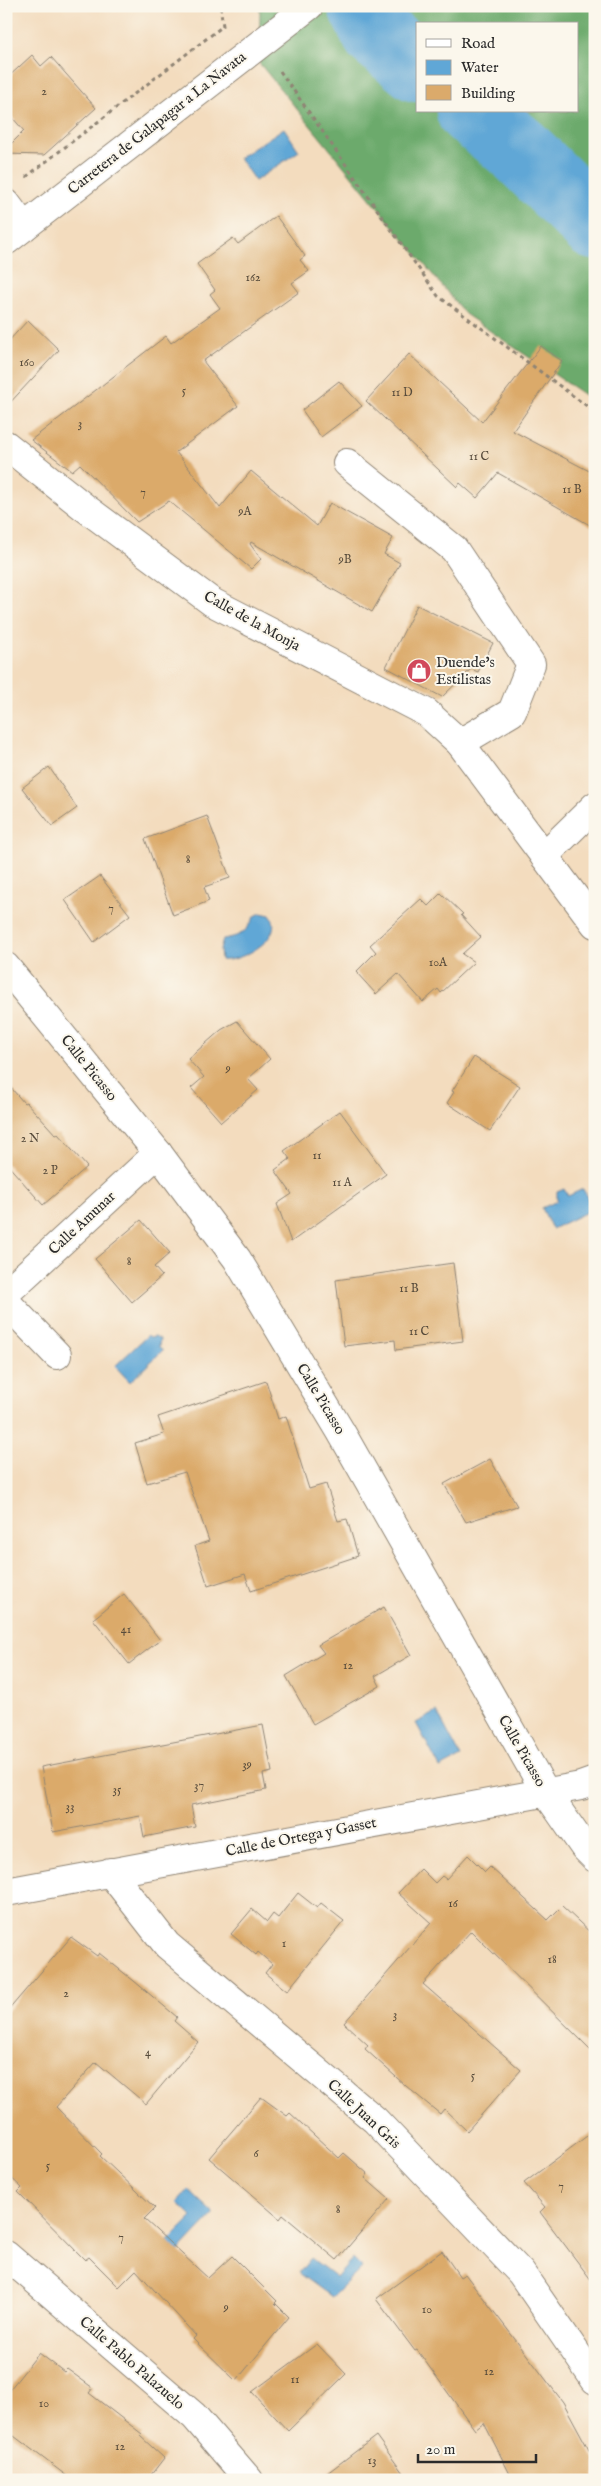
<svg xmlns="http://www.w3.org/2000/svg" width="601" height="2486" font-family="'IM FELL English',serif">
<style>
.forest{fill:#6caa6c;stroke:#4c6a4c;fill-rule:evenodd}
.water{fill:#60a7d6;stroke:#466980}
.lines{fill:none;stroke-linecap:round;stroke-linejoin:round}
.river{stroke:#60a7d6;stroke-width:70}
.building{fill:#dbaa6b}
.minor-casing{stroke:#8f8474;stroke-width:30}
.secondary-casing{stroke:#8f8474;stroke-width:30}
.path{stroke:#8f8474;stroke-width:3;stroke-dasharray:4 4;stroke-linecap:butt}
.minor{stroke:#fff;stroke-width:28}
.secondary{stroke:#fff;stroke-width:28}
.labels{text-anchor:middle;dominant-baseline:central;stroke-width:4;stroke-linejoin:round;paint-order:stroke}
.number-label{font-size:12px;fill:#574b3b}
.street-label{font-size:15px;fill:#2b2b2b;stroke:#fbf7ec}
.poi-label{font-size:15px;fill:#2b2b2b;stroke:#fbf7ec;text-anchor:start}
</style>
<rect width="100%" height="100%" fill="#fbf7ec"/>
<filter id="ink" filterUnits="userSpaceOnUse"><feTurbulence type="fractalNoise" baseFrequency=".02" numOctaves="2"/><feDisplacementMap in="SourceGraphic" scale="10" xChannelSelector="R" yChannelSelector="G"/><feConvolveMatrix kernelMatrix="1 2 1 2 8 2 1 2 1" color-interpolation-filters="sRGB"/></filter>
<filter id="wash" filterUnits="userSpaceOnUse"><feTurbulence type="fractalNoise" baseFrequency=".0096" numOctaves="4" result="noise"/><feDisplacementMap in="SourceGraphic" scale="20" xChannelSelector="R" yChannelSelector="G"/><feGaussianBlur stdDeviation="1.12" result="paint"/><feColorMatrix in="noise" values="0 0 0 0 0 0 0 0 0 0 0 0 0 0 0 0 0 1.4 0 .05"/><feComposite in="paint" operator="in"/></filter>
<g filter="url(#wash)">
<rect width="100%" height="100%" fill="#f3dcbe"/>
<path class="forest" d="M260 6H595V402L465 314 259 63ZM417 24H577V111H417Z"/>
<g class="water">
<polygon points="284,128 299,151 255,181 239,158"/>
<path d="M261 913 270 915C287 937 240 963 221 960L220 950 223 939C242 936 246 932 255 916Z"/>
<polygon points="564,1189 568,1196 583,1189 593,1209 552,1229 542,1208 557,1201 557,1192"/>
<polygon points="148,1335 150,1337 155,1336 160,1339 159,1347 163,1350 130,1382 115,1366"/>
<polygon points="437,1712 461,1757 440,1768 416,1723"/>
<polygon points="188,2190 214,2214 178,2252 167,2242 192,2217 177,2202"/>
<polygon points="311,2258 336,2277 353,2258 362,2267 332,2297 299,2273"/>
</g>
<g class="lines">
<g class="river">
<polyline points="363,6 377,34 417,67"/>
<polyline points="471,111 517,148 595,225"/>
</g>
</g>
<g id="blocks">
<g class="building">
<polygon points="32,55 41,66 51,57 96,108 44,155 6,154 6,149 24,131 6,110 6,79"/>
<polygon points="276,216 305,256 300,260 309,271 292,283 299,292 203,361 238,406 176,452 220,508 251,471 317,526 330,503 393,538 384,554 400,563 372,612 251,542 250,544 261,559 251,569 169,501 137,522 80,464 72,471 31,440 166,336 171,343 220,308 210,294 215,290 197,264 233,238 238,244"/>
<polygon points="28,320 59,350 6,407 6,344"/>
<polygon points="541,346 562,361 513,431 595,474 595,528 498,473 477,498 460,483 457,487 366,401 409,354 482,422"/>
<polygon points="339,381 362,406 321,437 302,410"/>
<polygon points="417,605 493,643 478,672 471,669 442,697 386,667"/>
<polygon points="49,767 77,808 52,826 22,788"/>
<polygon points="207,816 230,878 204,887 209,901 173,915 145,839"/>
<polygon points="100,876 130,915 94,942 65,900"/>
<polygon points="441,893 463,914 461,915 481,937 462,954 474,962 441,993 438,989 423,1002 398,974 376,994 356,972 376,952 370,945 421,899 428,906"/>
<polygon points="237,1021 270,1059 248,1079 258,1090 221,1122 191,1088 204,1077 188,1059 221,1030"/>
<polygon points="474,1057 520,1086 490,1131 447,1103 454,1092 452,1091"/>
<polygon points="6,1082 24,1103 26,1102 56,1135 58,1134 87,1167 43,1205 6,1163"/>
<polygon points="340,1111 386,1174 291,1242 277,1204 292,1194 275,1170 290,1159 284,1151"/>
<polygon points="141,1220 170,1253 154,1267 162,1276 132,1302 95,1259"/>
<polygon points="453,1263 463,1341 396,1350 395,1340 344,1346 336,1280"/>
<polygon points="266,1381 278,1419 286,1416 309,1489 326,1484 338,1521 347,1519 358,1556 251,1591 245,1574 208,1586 195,1546 209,1541 185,1472 147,1483 135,1443 164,1434 158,1417"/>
<polygon points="490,1459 517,1506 466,1522 444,1484"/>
<polygon points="124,1594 160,1640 129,1664 93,1619"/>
<polygon points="384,1607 411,1655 375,1676 380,1686 313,1724 286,1676 324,1653 318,1645"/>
<polygon points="263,1725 272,1772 263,1774 266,1790 191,1805 195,1827 144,1837 140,1816 53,1832 41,1767"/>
<polygon points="468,1855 485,1872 490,1867 548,1920 562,1906 595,1937 595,2054 471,1931 423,1984 521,2070 467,2131 444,2109 440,2114 406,2086 365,2049 368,2045 344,2023 431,1923 398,1893 421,1869 435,1883 442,1876 446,1879"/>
<polygon points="298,1893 317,1908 321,1903 344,1921 287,1991 265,1973 272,1964 258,1952 256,1955 231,1934 252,1909 267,1922 273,1914 278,1918"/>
<polygon points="71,1937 97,1956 99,1953 134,1981 177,2017 174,2021 198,2042 146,2104 96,2062 56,2107 102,2154 100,2156 155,2208 144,2219 208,2278 232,2256 277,2301 275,2303 289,2317 236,2381 193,2339 196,2336 136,2270 119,2287 89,2257 85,2260 18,2192 22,2188 6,2173 6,2013"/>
<polygon points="261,2097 287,2116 290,2113 339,2158 344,2153 368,2174 365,2178 389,2199 337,2260 283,2215 280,2219 209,2158"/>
<polygon points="595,2130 595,2285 540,2212 545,2207 524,2183"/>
<polygon points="442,2251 460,2277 465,2274 563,2402 595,2461 595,2480 513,2480 484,2423 475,2430 417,2350 415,2351 376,2299"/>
<polygon points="317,2344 346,2374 288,2431 252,2392"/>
<polygon points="39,2353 64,2372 67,2369 93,2388 89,2393 142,2434 140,2436 164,2458 147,2480 72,2480 6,2430 6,2394"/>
<polygon points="376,2436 408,2480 318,2480"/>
</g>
</g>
</g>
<g filter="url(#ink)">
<use href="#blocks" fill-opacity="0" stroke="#8f8474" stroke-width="1"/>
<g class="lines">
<defs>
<g id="minor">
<polyline points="6,203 24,227"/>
<polyline points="6,445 84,507 212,602 427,713 460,743 595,924"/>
<polyline points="347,463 454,549 531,664 512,712 460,743"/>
<polyline points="544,856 595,806"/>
<polyline points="6,967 158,1153 237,1259 341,1432 545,1791 584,1847 595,1858"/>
<polyline points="6,1293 158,1153"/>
<polyline points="6,1302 57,1355"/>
<polyline points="110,1872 167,1945 375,2120 521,2273 595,2380"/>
<polyline points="6,1892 581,1786 595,1781"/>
<polyline points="6,2255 194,2416 249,2480"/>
</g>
<polyline id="secondary" points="6,241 309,6"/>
</defs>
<use href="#minor" class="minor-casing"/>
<use href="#secondary" class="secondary-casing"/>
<g class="path">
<polyline points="280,71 438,296 595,412"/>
<polyline points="26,177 223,26 220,6"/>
</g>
<use href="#minor" class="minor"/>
<use href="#secondary" class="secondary"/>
</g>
</g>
<defs>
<symbol id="shop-disc" viewBox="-11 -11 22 22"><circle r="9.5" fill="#d1495b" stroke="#fbf7ec"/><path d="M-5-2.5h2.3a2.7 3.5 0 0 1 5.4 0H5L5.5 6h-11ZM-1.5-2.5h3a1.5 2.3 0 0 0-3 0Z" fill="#fff"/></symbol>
</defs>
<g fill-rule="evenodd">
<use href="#shop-disc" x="405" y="657" width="28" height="28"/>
</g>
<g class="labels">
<g class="number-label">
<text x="44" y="91">2</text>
<text x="253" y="277">162</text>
<text x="27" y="362">160</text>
<text x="184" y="390">5</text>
<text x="402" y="392">11 D</text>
<text x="80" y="423">3</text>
<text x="479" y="456">11 C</text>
<text x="572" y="489">11 B</text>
<text x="143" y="492">7</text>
<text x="245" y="511">9A</text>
<text x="345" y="559">9B</text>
<text x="188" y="859">8</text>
<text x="111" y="908">7</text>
<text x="438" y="962">10A</text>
<text x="228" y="1068">9</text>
<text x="30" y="1138">2 N</text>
<text x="317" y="1155">11</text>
<text x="50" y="1170">2 P</text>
<text x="342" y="1182">11 A</text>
<text x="129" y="1261">8</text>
<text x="409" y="1288">11 B</text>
<text x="419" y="1331">11 C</text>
<text x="126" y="1629">41</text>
<text x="348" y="1665">12</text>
<text x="247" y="1764">39</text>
<text x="199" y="1785">37</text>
<text x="117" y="1789">35</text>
<text x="70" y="1806">33</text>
<text x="453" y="1903">16</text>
<text x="284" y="1943">1</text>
<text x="552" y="1959">18</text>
<text x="66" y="1993">2</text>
<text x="395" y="2014">3</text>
<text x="148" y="2052">4</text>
<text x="473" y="2075">5</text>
<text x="256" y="2153">6</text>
<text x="48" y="2165">5</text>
<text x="561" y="2186">7</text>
<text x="338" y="2209">8</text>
<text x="121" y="2237">7</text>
<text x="226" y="2307">9</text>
<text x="427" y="2309">10</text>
<text x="489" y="2371">12</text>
<text x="295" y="2379">11</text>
<text x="44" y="2403">10</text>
<text x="120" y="2446">12</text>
<text x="372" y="2460">13</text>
</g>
<g class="street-label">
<text transform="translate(157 123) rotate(-38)">Carretera de Galapagar a La Navata</text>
<text transform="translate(252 621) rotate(29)">Calle de la Monja</text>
<text transform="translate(89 1068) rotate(51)">Calle Picasso</text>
<text transform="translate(82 1223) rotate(-43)">Calle Amunar</text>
<text transform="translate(321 1399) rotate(59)">Calle Picasso</text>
<text transform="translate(522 1751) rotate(60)">Calle Picasso</text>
<text transform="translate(301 1837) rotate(-11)">Calle de Ortega y Gasset</text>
<text transform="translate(364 2114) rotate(43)">Calle Juan Gris</text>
<text transform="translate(132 2363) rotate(41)">Calle Pablo Palazuelo</text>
</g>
<g class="poi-label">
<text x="436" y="662">Duende's<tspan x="436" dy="17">Estilistas</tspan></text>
</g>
</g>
<rect width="601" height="2486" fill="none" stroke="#fbf7ec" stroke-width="25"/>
<rect x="416" y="22" width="162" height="90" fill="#fbf7ec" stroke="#a8a59f"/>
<rect x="426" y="39" width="25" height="8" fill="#ffffff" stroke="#a8a59f"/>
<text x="461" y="48" font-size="15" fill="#2b2b2b">Road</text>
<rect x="426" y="60" width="25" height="15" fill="#60a7d6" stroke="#a8a59f"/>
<text x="461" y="72" font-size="15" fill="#2b2b2b">Water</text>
<rect x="426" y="85" width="25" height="15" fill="#dbaa6b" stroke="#a8a59f"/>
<text x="461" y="98" font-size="15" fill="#2b2b2b">Building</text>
<path d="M418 2454v8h118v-8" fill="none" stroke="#2b2b2b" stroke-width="2.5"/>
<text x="426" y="2454" font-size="15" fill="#2b2b2b" stroke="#fbf7ec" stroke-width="4" paint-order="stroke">20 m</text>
</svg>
